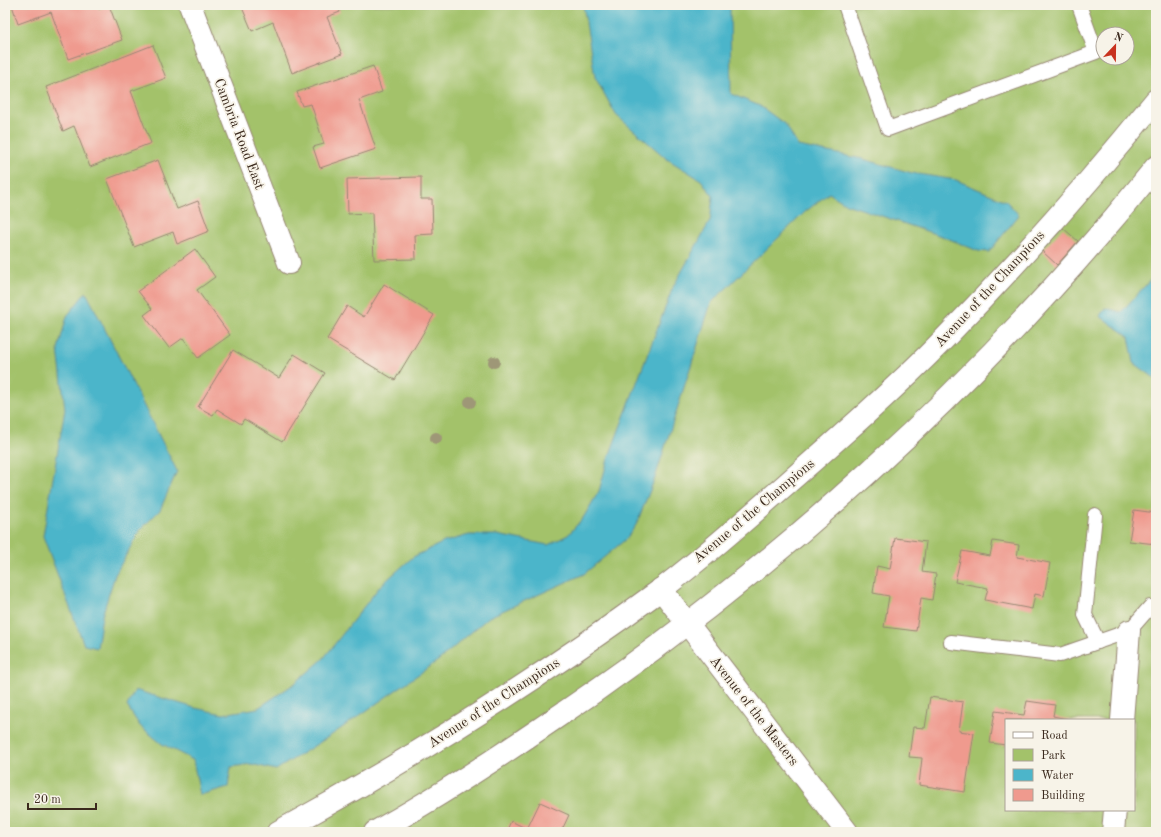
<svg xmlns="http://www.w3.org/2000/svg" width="1161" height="837" font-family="'Old Standard TT',serif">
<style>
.green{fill:#a3c26a;stroke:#6f7644;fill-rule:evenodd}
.water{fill:#4cb5ca;stroke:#447074}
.building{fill:#ef9a8e}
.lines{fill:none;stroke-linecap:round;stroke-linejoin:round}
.lane-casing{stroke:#968672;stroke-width:16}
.street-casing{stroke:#968672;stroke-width:24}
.lane{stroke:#fff;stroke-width:14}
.street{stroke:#fff;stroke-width:22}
.tree{fill:#9e9777}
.labels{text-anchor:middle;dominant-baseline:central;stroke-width:3.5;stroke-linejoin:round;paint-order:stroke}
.street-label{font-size:14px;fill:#3b2a1e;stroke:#f7f3e8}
</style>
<rect width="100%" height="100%" fill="#f7f3e8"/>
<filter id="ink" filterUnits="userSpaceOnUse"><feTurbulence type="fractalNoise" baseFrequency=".025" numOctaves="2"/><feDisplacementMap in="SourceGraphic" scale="8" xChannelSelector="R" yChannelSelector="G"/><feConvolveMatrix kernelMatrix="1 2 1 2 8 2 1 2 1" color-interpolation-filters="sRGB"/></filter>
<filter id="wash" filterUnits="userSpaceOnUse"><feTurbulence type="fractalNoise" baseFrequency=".012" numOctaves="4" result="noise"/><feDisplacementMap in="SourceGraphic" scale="16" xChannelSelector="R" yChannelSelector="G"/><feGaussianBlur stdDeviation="0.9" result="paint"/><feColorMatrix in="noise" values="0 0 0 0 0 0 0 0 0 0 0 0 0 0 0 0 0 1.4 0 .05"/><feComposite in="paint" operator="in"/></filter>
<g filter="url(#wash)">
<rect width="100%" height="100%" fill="#f0e3c7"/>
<path class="green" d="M5 5H1156V832H5ZM1103 34H1127V58H1103ZM1006 720H1134V810H1006Z"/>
<g class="water">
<polygon points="583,5 730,5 731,94 760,106 786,125 798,146 863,159 912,173 956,180 1006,201 1019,215 989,252 978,251 947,238 846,204 829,193 805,212 711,303 655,478 636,525 626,539 584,574 489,617 439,660 333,734 276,770 251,764 231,767 228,787 200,795 193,760 162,744 140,726 127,706 135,690 195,708 223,714 258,708 294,684 323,659 380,586 413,557 444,542 469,535 497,535 548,545 568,535 583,518 599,491 608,459 673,287 710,221 713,196 701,180 667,159 616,115 595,77"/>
<polygon points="1156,274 1156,379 1134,363 1129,337 1100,316 1105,308 1121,312"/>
<polygon points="86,292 177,471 160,510 140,530 115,575 102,616 97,648 84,645 43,536 65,409 58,349 67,316"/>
</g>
<g id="blocks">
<g class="building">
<polygon points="12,5 97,5 99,9 109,5 122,40 68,59 51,12 18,24"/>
<polygon points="241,5 337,5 340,12 327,17 342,54 292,73 273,22 252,31"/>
<polygon points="153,45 166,78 131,91 151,143 90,167 74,126 63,131 46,87"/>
<polygon points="373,66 382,92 359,100 376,149 320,168 313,147 324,144 311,104 302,106 297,92"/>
<polygon points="158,160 177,209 198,201 209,231 177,244 173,232 134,247 107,179"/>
<polygon points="421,177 421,199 432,199 433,234 415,235 416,259 374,260 372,213 348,214 347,179"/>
<polygon points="1063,228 1078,241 1057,265 1042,251"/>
<polygon points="195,249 215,277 197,290 230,335 198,358 183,338 169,348 144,315 152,309 138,291"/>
<polygon points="384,284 434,315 395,380 327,339 347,306 364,317"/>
<polygon points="233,350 279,378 294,354 325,373 282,442 244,419 241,424 217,409 213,415 198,407"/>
<polygon points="1134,510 1156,513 1156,544 1129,541"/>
<polygon points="895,538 926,542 922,572 936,574 932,600 921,598 916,631 884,627 889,596 873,593 877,566 890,569"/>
<polygon points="993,541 1019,545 1017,557 1050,563 1044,596 1035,594 1032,609 985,600 988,588 955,582 962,551 990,556"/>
<polygon points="930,697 963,702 959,731 974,733 965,792 919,785 922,758 909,757 913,727 925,728"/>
<polygon points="1027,701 1055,705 1053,716 1071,720 1006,720 1006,745 990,743 995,711 1024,715"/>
<polygon points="540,802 569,815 561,832 506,832 511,821 527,829"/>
</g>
</g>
</g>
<g filter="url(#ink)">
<use href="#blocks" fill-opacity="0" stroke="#968672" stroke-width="1"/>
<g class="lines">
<defs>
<g id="lane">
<polyline points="845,5 888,129 1096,52 1079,5"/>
<polyline points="1095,515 1085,615 1098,642"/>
<polyline points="951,642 1060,655 1129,631 1150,607 1156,608"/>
</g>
<g id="street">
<polyline points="190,5 289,263"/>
<polyline points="661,589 847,832"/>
<polyline points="1122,720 1129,631"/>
<path d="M278 832C410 760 538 680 659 591 702 559 743 522 783 487 838 439 894 390 945 338 1019 262 1089 183 1156 100"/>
<path d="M375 832C431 801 485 766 538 730 770 576 981 385 1156 167"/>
<polyline points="1113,832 1115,810"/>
</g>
</defs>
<use href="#lane" class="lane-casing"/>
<use href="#street" class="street-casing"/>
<use href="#lane" class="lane"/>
<use href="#street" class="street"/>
</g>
<g class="tree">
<circle cx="494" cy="362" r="6"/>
<circle cx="470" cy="402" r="6"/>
<circle cx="436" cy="438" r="6"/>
</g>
</g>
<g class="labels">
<g class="street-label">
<text transform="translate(239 134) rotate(69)">Cambria Road East</text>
<text transform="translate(990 289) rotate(-47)">Avenue of the Champions</text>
<text transform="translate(754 511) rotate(-40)">Avenue of the Champions</text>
<text transform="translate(494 703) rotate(-33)">Avenue of the Champions</text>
<text transform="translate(754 711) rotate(52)">Avenue of the Masters</text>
</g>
</g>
<rect width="1161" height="837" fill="none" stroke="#f7f3e8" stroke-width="20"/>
<rect x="1005" y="719" width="130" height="92" fill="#f7f3e8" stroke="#aca397"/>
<rect x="1013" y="732" width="20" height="6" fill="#ffffff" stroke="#aca397"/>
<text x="1041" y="739" font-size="12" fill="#3b2a1e">Road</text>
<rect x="1013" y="749" width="20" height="12" fill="#a3c26a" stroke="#aca397"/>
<text x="1041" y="759" font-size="12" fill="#3b2a1e">Park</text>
<rect x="1013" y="769" width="20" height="12" fill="#4cb5ca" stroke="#aca397"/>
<text x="1041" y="779" font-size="12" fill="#3b2a1e">Water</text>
<rect x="1013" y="789" width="20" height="12" fill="#ef9a8e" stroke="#aca397"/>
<text x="1041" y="799" font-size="12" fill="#3b2a1e">Building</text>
<g transform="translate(1115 46) rotate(22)"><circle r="19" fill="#f7f3e8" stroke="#aca397"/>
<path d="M0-3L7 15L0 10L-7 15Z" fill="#c8321e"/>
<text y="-6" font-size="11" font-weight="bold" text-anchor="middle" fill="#3b2a1e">N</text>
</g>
<path d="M28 803v6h68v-6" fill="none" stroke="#3b2a1e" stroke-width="2"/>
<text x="34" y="803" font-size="12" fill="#3b2a1e" stroke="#f7f3e8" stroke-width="3" paint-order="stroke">20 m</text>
</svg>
